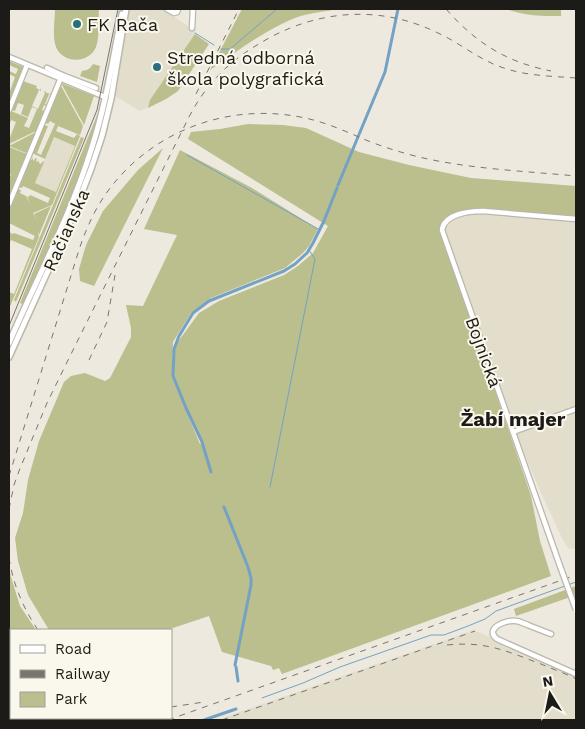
<svg xmlns="http://www.w3.org/2000/svg" width="585" height="729" font-family="'Work Sans',sans-serif">
<style>
.built{fill:#e3ddcb}
.green{fill:#bbbe8d}
.lines{fill:none;stroke-linecap:round;stroke-linejoin:round}
.stream{stroke:#73a2c4;stroke-width:1}
.canal{stroke:#73a2c4;stroke-width:3}
.minor-casing{stroke:#bab7ac;stroke-width:7}
.major-casing{stroke:#bab7ac;stroke-width:8}
.minor{stroke:#fff;stroke-width:4.5}
.major{stroke:#fff;stroke-width:5}
.tram{stroke:#78756e;stroke-width:1}
.rail{stroke:#78756e;stroke-width:1;stroke-dasharray:6 6;stroke-linecap:butt}
.minor-bridge-casing{stroke:#bab7ac;stroke-width:7;stroke-linecap:butt}
.minor-bridge{stroke:#fff;stroke-width:4.5}
.poi-dot{fill:#2a6f7e;stroke:#faf7ec;stroke-width:2}
.labels{text-anchor:middle;dominant-baseline:central;stroke-width:4;stroke-linejoin:round;paint-order:stroke}
.poi-label{font-size:18px;fill:#1d1b17;stroke:#faf7ec;text-anchor:start}
.street-label{font-size:18px;fill:#1d1b17;stroke:#faf7ec}
.quarter-label{font-size:20px;font-weight:bold;fill:#1d1b17;stroke:#faf7ec}
</style>
<rect width="100%" height="100%" fill="#ede9de"/>
<g class="built">
<polygon points="130,9 162,9 194,30 195,34 178,91 166,99 140,111 115,96"/>
<polygon points="54,137 75,146 56,192 35,183"/>
<polygon points="475,210 576,218 576,549 568,548 563,540 541,493 510,420 441,232 445,220"/>
<polygon points="474,630 576,676 576,720 217,720"/>
</g>
<g class="green">
<path d="M55 9H99C98 21 100 36 96 47 89 64 63 64 56 47 52 36 55 20 55 9Z"/>
<path d="M242 9H339C323 12 305 13 290 20 261 33 236 52 210 70Z"/>
<path d="M506 9H561V16C542 16 524 16 506 9Z"/>
<polygon points="195,34 209,44 178,91 166,99 148,108 150,100"/>
<polygon points="9,61 23,67 23,68 9,103 9,94 15,77 9,74 9,71 16,74 18,69 9,65"/>
<path d="M93 64 100 66 97 82 80 76 82 71C88 70 90 69 93 64Z"/>
<polygon points="23,81 37,86 36,88 40,90 41,88 41,91 39,90 32,106 38,109 45,93 44,92 46,90 45,92 50,94 52,92 51,95 49,94 45,104 47,105 47,106 44,105 42,110 44,111 36,131 9,144 9,140 16,122 11,120 9,127 9,116 11,111 28,118 24,126 29,128 37,109 32,107 28,117 21,114 24,105 18,103 15,111 11,110"/>
<polygon points="61,83 94,96 84,125"/>
<polygon points="60,84 83,126 80,135 58,126 56,131 74,138 77,134 80,136 52,205 33,213 37,221 34,214 51,206 39,235 37,229 39,237 9,309 9,292 14,294 32,249 11,240 9,245 9,232 13,234 14,233 33,240 35,236 9,223 9,210 17,189 21,190 20,193 26,196 30,204 27,196 29,197 30,195 48,203 50,198 23,186 22,188 18,187 30,159 32,160 33,157 33,160 34,161 35,158 37,159 36,161 38,162 39,160 39,163 41,164 43,161 44,162 35,183 56,192 75,146 54,137 45,159 32,153 43,125 48,126 37,153 41,155 55,124 57,125 50,121 48,124 45,122"/>
<polygon points="100,108 93,139 69,205 24,302 22,304 20,303"/>
<path d="M104 108 107 109C86 194 45 273 9 353V347L70 212Z"/>
<polygon points="248,124 283,125 306,128 359,152 409,165 471,178 576,186 576,218 475,210 445,220 441,232 531,496 540,541 551,576 282,674 279,668 273,670 271,666 222,652 209,616 167,630 49,630 28,595 18,561 15,538 23,513 28,480 39,441 64,382 71,376 85,373 105,381 110,378 131,337 131,328 126,305 143,306 177,235 144,229 180,150 252,188 318,229 309,246 303,253 285,268 211,298 191,313 173,342 172,377 200,444 202,442 186,408 173,376 174,347 199,313 219,301 284,275 298,266 313,253 328,226 188,139 191,132 220,129"/>
<polygon points="36,132 27,152 26,153 9,146"/>
<polygon points="81,137 84,138 16,302 14,300"/>
<polygon points="9,147 27,154 9,198 9,179 11,174 9,173"/>
<polygon points="163,148 94,286 80,281 79,269 86,245 103,211 138,170"/>
<polygon points="9,566 11,577 20,606 36,630 11,630 11,689 9,689"/>
<polygon points="576,586 576,595 516,616 514,609"/>
<polygon points="9,694 11,694 11,718 158,718 158,719 155,720 9,720"/>
</g>
<g class="lines">
<g class="stream">
<polyline points="195,33 214,45"/>
<polyline points="221,49 230,49 277,9"/>
<polyline points="187,155 320,230"/>
<polyline points="270,487 315,259 309,250"/>
<polyline points="262,698 303,683 340,667 431,635 444,635 468,626 485,619 496,611 576,582"/>
</g>
<g class="canal">
<polyline points="338,185 385,72 398,9"/>
<polyline points="211,472 202,442 186,408 173,376 174,349 179,336 193,313 209,301 284,271 295,264 307,253 313,243 324,221 337,188"/>
<polyline points="224,507 248,567 251,578 251,585 235,665"/>
<polyline points="236,667 238,681"/>
<polyline points="204,720 236,709"/>
</g>
<defs>
<g id="minor">
<polyline points="167,9 174,13 177,12 178,9"/>
<polyline points="192,28 193,9"/>
<polyline points="9,57 105,97"/>
<polyline points="62,75 96,88"/>
<polyline points="9,110 27,65"/>
<polyline points="9,204 62,75 47,68"/>
<polyline points="513,432 576,409"/>
<path d="M560 566 442 230C444 214 469 211 483 211L576 219"/>
<path d="M551 634C543 631 535 628 528 625 524 624 520 621 516 621 508 619 483 628 497 639L576 674"/>
</g>
<g id="major">
<path d="M9 343C37 278 71 215 92 147 106 104 113 58 122 14"/>
<polyline points="9,357 74,213 91,169 102,136 111,99 126,9"/>
</g>
</defs>
<use href="#minor" class="minor-casing"/>
<use href="#major" class="major-casing"/>
<use href="#minor" class="minor"/>
<use href="#major" class="major"/>
<polyline class="tram" points="9,326 97,110 118,9"/>
<g class="rail">
<path d="M446 9C476 43 506 62 551 71"/>
<polyline points="196,94 239,9"/>
<polyline points="89,360 107,322 115,275"/>
<path d="M9 476 78 253C84 234 92 215 103 198 147 132 228 101 305 118 324 122 343 130 361 138 380 146 399 152 419 157 470 169 524 171 576 176"/>
<path d="M9 509 14 485 19 471 47 403 74 348 190 115C210 78 234 57 271 37 324 9 383 6 438 33 460 43 478 59 501 67 525 76 551 76 576 78"/>
<path d="M9 558C13 584 23 608 38 630"/>
<path d="M447 645C486 641 506 651 541 664 552 669 565 673 576 679"/>
<polyline points="9,691 11,691"/>
<polyline points="171,707 204,702"/>
<polyline points="168,720 576,575"/>
<polyline points="222,720 475,631"/>
</g>
<defs>
<polyline id="minor-bridge" points="560,566 576,610"/>
</defs>
<use href="#minor-bridge" class="minor-bridge-casing"/>
<use href="#minor-bridge" class="minor-bridge"/>
</g>
<g class="poi-dot">
<circle cx="77" cy="24" r="5"/>
<circle cx="157" cy="67" r="5"/>
</g>
<g class="labels">
<g class="poi-label">
<text x="87" y="24">FK Rača</text>
<text x="167" y="57">Stredná odborná<tspan x="167" dy="21">škola polygrafická</tspan></text>
</g>
<g class="street-label">
<text transform="translate(66 230) rotate(-66)">Račianska</text>
<text transform="translate(484 352) rotate(70)">Bojnická</text>
</g>
<g class="quarter-label">
<text x="513" y="419">Žabí majer</text>
</g>
</g>
<rect width="585" height="729" fill="none" stroke="#1d1b17" stroke-width="20"/>
<rect x="10" y="629" width="162" height="90" fill="#faf7ec" stroke="#a29f97"/>
<rect x="20" y="645" width="25" height="8" fill="#ffffff" stroke="#a29f97"/>
<text x="55" y="654" font-size="15" fill="#1d1b17">Road</text>
<rect x="20" y="670" width="25" height="8" fill="#78756e" stroke="#a29f97"/>
<text x="55" y="679" font-size="15" fill="#1d1b17">Railway</text>
<rect x="20" y="692" width="25" height="15" fill="#bbbe8d" stroke="#a29f97"/>
<text x="55" y="704" font-size="15" fill="#1d1b17">Park</text>
<g transform="translate(550 694) rotate(350)" stroke="#faf7ec" stroke-width="4" paint-order="stroke">
<path d="M0-4L9 19L0 12L-9 19Z" fill="#1d1b17"/>
<text y="-8" font-size="14" font-weight="bold" text-anchor="middle" fill="#1d1b17">N</text>
</g>
</svg>
